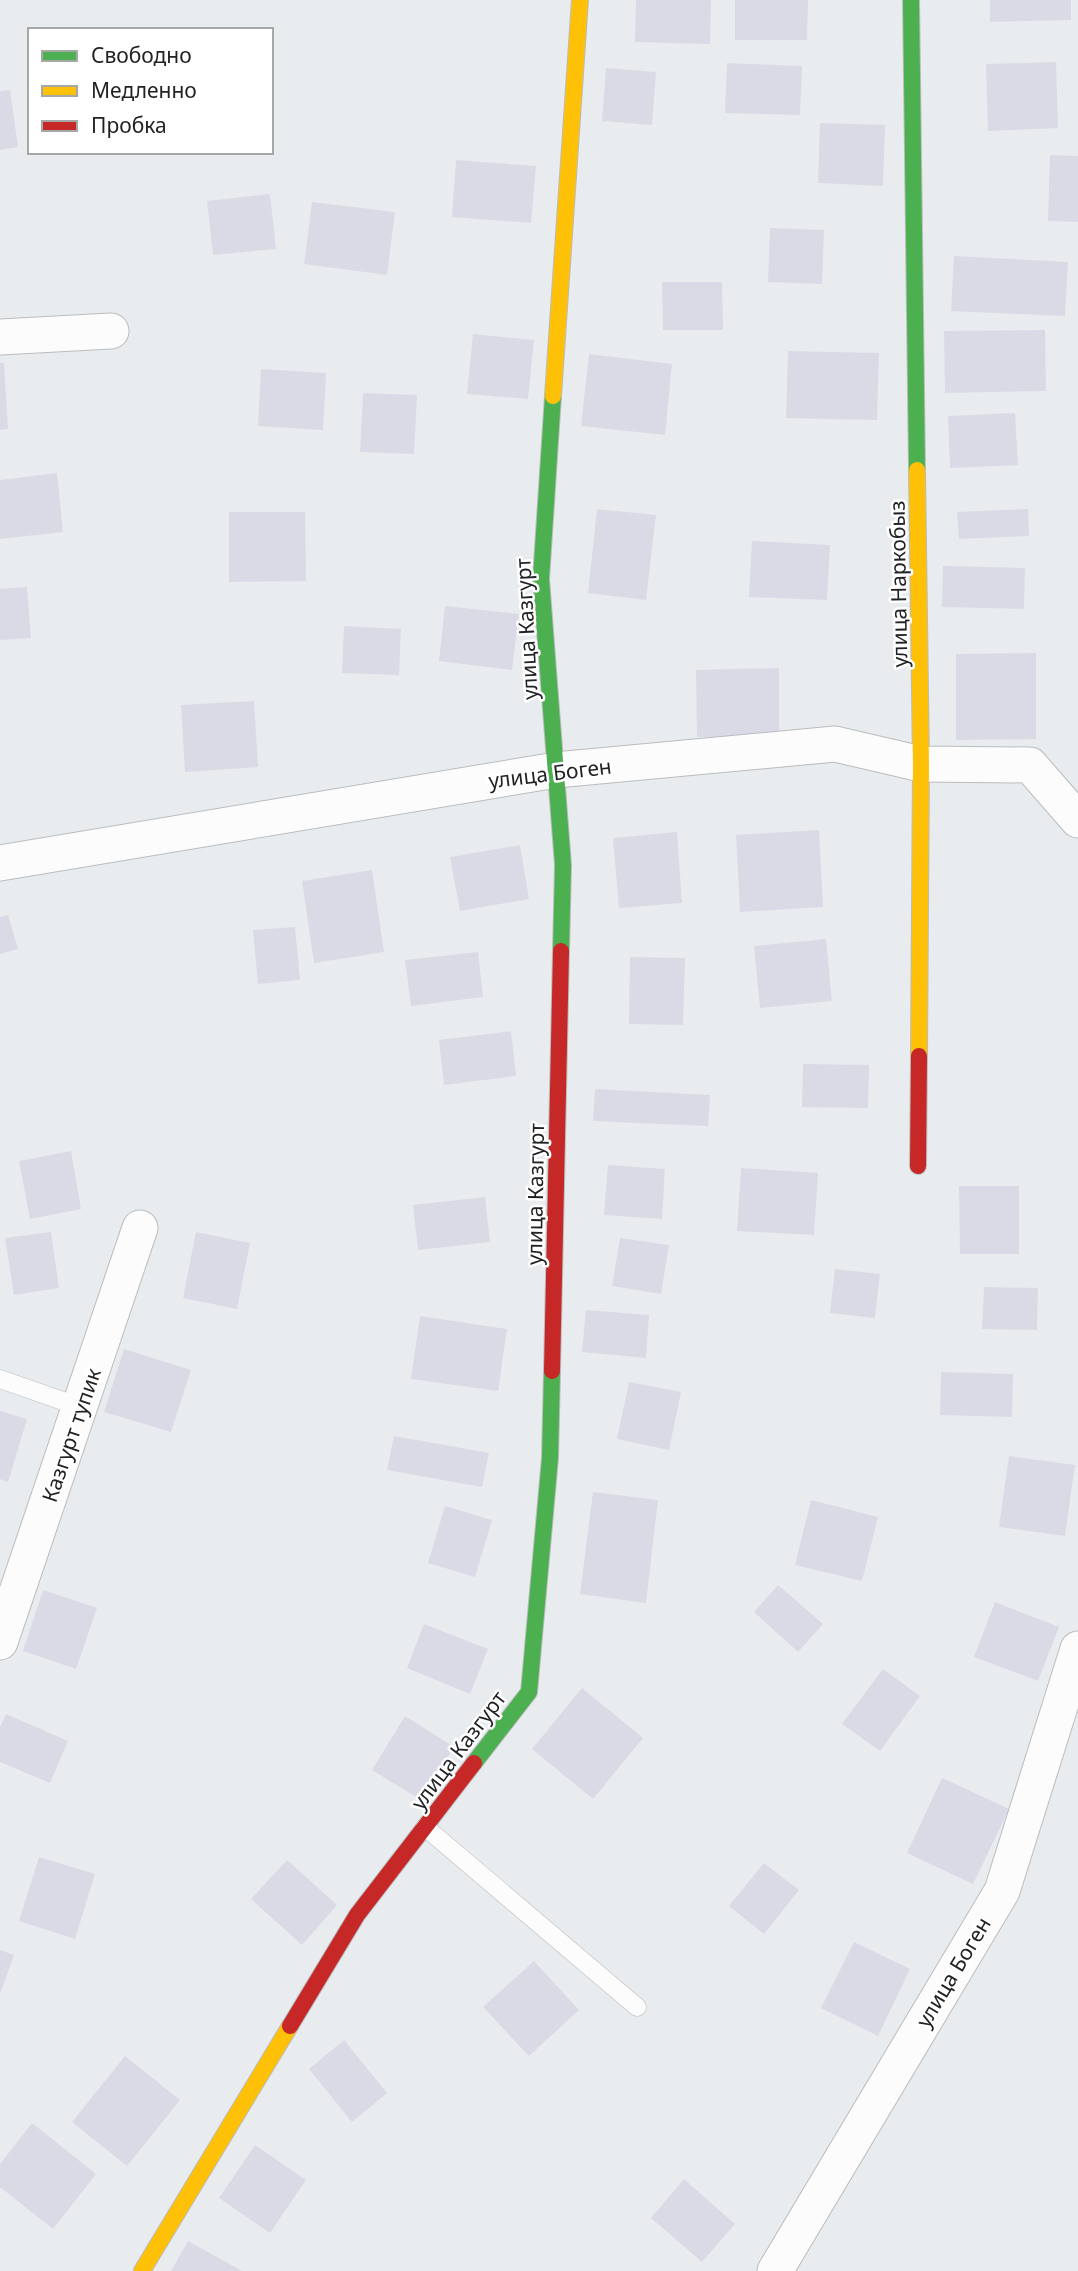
<svg xmlns="http://www.w3.org/2000/svg" width="1078" height="2271" font-family="'Noto Sans',sans-serif">
<style>
.building{fill:#dadae7}
.lines{fill:none;stroke-linecap:round;stroke-linejoin:round}
.lane-casing{stroke:#babcbe;stroke-width:19}
.street-casing{stroke:#babcbe;stroke-width:37}
.fast-casing{stroke:#babcbe;stroke-width:18}
.slow-casing{stroke:#babcbe;stroke-width:18}
.jam-casing{stroke:#babcbe;stroke-width:18}
.lane{stroke:#fcfcfc;stroke-width:18}
.street{stroke:#fcfcfc;stroke-width:35}
.fast{stroke:#4caf50;stroke-width:16}
.slow{stroke:#ffc107;stroke-width:16}
.jam{stroke:#c62828;stroke-width:16}
.labels{text-anchor:middle;dominant-baseline:central;stroke-width:5;stroke-linejoin:round;paint-order:stroke}
.street-label{font-size:21px;fill:#212224;stroke:#fff}
</style>
<rect width="100%" height="100%" fill="#e9ecee"/>
<g class="building">
<polygon points="636,0 711,0 710,44 635,42"/>
<polygon points="735,0 808,0 807,40 735,40"/>
<polygon points="990,0 1071,0 1071,20 990,22"/>
<polygon points="1056,62 1058,128 988,131 986,64"/>
<polygon points="727,63 802,66 800,115 725,113"/>
<polygon points="606,68 656,72 652,125 602,121"/>
<polygon points="10,90 18,147 0,150 0,91"/>
<polygon points="820,123 885,125 883,186 818,183"/>
<polygon points="1050,155 1078,156 1078,222 1048,221"/>
<polygon points="456,160 536,166 531,223 452,217"/>
<polygon points="270,194 276,249 213,255 207,201"/>
<polygon points="312,202 395,212 387,275 304,264"/>
<polygon points="770,228 824,230 822,284 768,282"/>
<polygon points="954,256 1068,262 1065,316 951,311"/>
<polygon points="662,282 722,282 723,330 663,330"/>
<polygon points="1045,330 1046,391 945,393 944,331"/>
<polygon points="473,334 534,340 528,399 467,394"/>
<polygon points="788,351 879,353 877,420 786,418"/>
<polygon points="589,354 672,364 665,435 581,426"/>
<polygon points="0,363 4,363 8,429 0,430"/>
<polygon points="261,369 326,373 323,430 258,426"/>
<polygon points="363,393 417,395 414,454 360,452"/>
<polygon points="1015,413 1018,465 950,468 948,416"/>
<polygon points="57,473 63,532 0,539 0,480"/>
<polygon points="597,509 656,515 646,600 588,593"/>
<polygon points="1028,509 1029,536 959,539 957,512"/>
<polygon points="229,512 305,512 306,581 229,582"/>
<polygon points="752,541 830,545 827,600 749,597"/>
<polygon points="943,566 1025,568 1024,609 942,607"/>
<polygon points="27,587 31,638 0,640 0,589"/>
<polygon points="445,606 519,614 512,670 439,661"/>
<polygon points="344,626 401,629 399,675 342,673"/>
<polygon points="1036,653 1036,739 956,740 956,654"/>
<polygon points="779,668 779,736 697,737 696,670"/>
<polygon points="254,701 258,767 185,772 181,705"/>
<polygon points="819,830 823,907 740,912 736,835"/>
<polygon points="677,832 682,903 619,908 613,838"/>
<polygon points="520,845 529,899 460,911 450,857"/>
<polygon points="372,870 384,952 314,963 302,881"/>
<polygon points="8,915 18,949 0,954 0,917"/>
<polygon points="295,927 300,980 258,984 253,930"/>
<polygon points="826,939 832,1001 760,1008 754,946"/>
<polygon points="478,952 483,997 411,1006 405,960"/>
<polygon points="630,957 685,958 683,1025 629,1024"/>
<polygon points="511,1031 516,1076 444,1085 439,1040"/>
<polygon points="803,1064 869,1065 868,1108 802,1107"/>
<polygon points="595,1089 710,1095 708,1126 593,1121"/>
<polygon points="71,1151 81,1209 30,1219 19,1161"/>
<polygon points="608,1165 665,1169 662,1219 604,1215"/>
<polygon points="741,1168 818,1173 814,1235 737,1231"/>
<polygon points="959,1186 1019,1186 1019,1254 960,1254"/>
<polygon points="485,1197 490,1242 418,1250 413,1205"/>
<polygon points="51,1232 59,1288 14,1295 5,1238"/>
<polygon points="196,1232 250,1243 237,1309 183,1298"/>
<polygon points="620,1238 669,1245 661,1294 612,1286"/>
<polygon points="835,1269 880,1274 875,1318 830,1313"/>
<polygon points="984,1287 1038,1288 1037,1330 982,1329"/>
<polygon points="586,1310 649,1315 646,1358 582,1352"/>
<polygon points="420,1316 507,1329 498,1391 411,1379"/>
<polygon points="124,1349 191,1370 171,1432 104,1412"/>
<polygon points="941,1372 1013,1374 1012,1417 940,1415"/>
<polygon points="629,1382 681,1392 669,1450 617,1439"/>
<polygon points="0,1411 27,1419 8,1482 0,1479"/>
<polygon points="394,1436 489,1453 482,1487 387,1470"/>
<polygon points="1009,1456 1075,1465 1065,1536 999,1527"/>
<polygon points="593,1492 658,1500 646,1603 580,1594"/>
<polygon points="811,1500 878,1517 862,1581 795,1565"/>
<polygon points="445,1506 492,1520 475,1577 428,1563"/>
<polygon points="778,1585 823,1624 798,1652 754,1612"/>
<polygon points="43,1590 97,1608 76,1669 23,1651"/>
<polygon points="995,1602 1059,1627 1038,1681 974,1657"/>
<polygon points="424,1624 488,1649 470,1694 407,1668"/>
<polygon points="883,1669 920,1696 880,1751 842,1724"/>
<polygon points="582,1688 643,1738 593,1799 532,1749"/>
<polygon points="6,1714 68,1741 50,1783 0,1762 0,1727"/>
<polygon points="405,1716 454,1747 421,1800 372,1770"/>
<polygon points="942,1778 1009,1809 973,1884 907,1853"/>
<polygon points="39,1857 95,1874 75,1939 19,1921"/>
<polygon points="287,1860 337,1905 302,1945 251,1899"/>
<polygon points="764,1863 799,1890 764,1934 729,1906"/>
<polygon points="854,1942 910,1969 878,2036 821,2008"/>
<polygon points="0,1950 14,1955 0,1994"/>
<polygon points="534,1961 579,2010 529,2056 483,2007"/>
<polygon points="344,2040 387,2093 352,2122 309,2069"/>
<polygon points="125,2056 180,2100 127,2166 72,2122"/>
<polygon points="32,2123 96,2174 53,2229 0,2187 0,2164"/>
<polygon points="255,2145 306,2180 270,2233 219,2198"/>
<polygon points="684,2179 735,2224 702,2262 651,2218"/>
<polygon points="188,2241 242,2271 171,2271"/>
</g>
<g class="lines">
<defs>
<g id="lane">
<polyline points="0,1379 80,1407"/>
<polyline points="425,1827 637,2007"/>
</g>
<g id="street">
<polyline points="0,337 111,331"/>
<polyline points="0,863 556,770 835,744 921,764 1030,765 1078,820"/>
<polyline points="0,1642 140,1228"/>
<polyline points="775,2271 1002,1891 1078,1649"/>
</g>
<g id="fast">
<polyline points="911,0 917,470"/>
<polyline points="553,396 541,579 563,865 561,951"/>
<polyline points="474,1763 529,1692 550,1458 552,1371"/>
</g>
<g id="slow">
<polyline points="553,396 580,0"/>
<polyline points="917,470 921,764 919,1056"/>
<polyline points="142,2271 290,2026"/>
</g>
<g id="jam">
<polyline points="918,1166 919,1056"/>
<polyline points="552,1371 561,951"/>
<polyline points="290,2026 357,1915 474,1763"/>
</g>
</defs>
<use href="#lane" class="lane-casing"/>
<use href="#street" class="street-casing"/>
<use href="#fast" class="fast-casing"/>
<use href="#slow" class="slow-casing"/>
<use href="#jam" class="jam-casing"/>
<use href="#lane" class="lane"/>
<use href="#street" class="street"/>
<use href="#fast" class="fast"/>
<use href="#slow" class="slow"/>
<use href="#jam" class="jam"/>
</g>
<g class="labels">
<g class="street-label">
<text transform="translate(898 584) rotate(-91)">улица Наркобыз</text>
<text transform="translate(526 629) rotate(-93)">улица Казгурт</text>
<text transform="translate(550 773) rotate(-7)">улица Боген</text>
<text transform="translate(535 1194) rotate(-89)">улица Казгурт</text>
<text transform="translate(71 1435) rotate(-71)">Казгурт тупик</text>
<text transform="translate(458 1750) rotate(-53)">улица Казгурт</text>
<text transform="translate(953 1972) rotate(-59)">улица Боген</text>
</g>
</g>
<rect x="28" y="28" width="245" height="126" fill="#ffffff" stroke="#a6a7a7" stroke-width="2"/>
<rect x="42" y="51" width="35" height="10" fill="#4caf50" stroke="#a6a7a7" stroke-width="2"/>
<text x="91" y="63" font-size="21" fill="#212224">Свободно</text>
<rect x="42" y="86" width="35" height="10" fill="#ffc107" stroke="#a6a7a7" stroke-width="2"/>
<text x="91" y="98" font-size="21" fill="#212224">Медленно</text>
<rect x="42" y="121" width="35" height="10" fill="#c62828" stroke="#a6a7a7" stroke-width="2"/>
<text x="91" y="133" font-size="21" fill="#212224">Пробка</text>
</svg>
